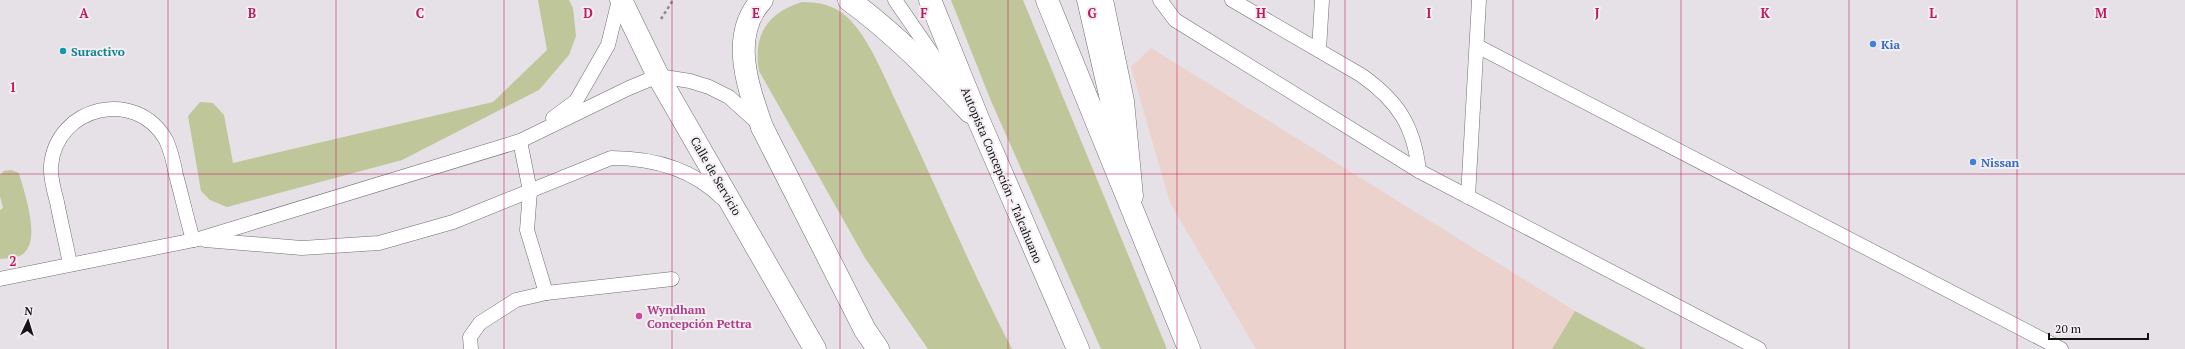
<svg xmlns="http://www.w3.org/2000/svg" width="2185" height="349" font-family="'PT Serif',serif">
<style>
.industrial{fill:#ecd2cc}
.green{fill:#bfc79a}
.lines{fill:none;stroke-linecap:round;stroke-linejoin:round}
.lane-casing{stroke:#716e72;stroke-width:15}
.secondary-casing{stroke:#716e72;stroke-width:23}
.primary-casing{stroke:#716e72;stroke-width:23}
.path{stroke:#8c898d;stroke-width:2.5;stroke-dasharray:3 3;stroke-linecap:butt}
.lane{stroke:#fff;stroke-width:14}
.secondary{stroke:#fff;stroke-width:22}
.primary{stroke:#fff;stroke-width:22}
.grid{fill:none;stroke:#c2185b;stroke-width:1;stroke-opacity:0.55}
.shop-dot{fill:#3f7fe0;stroke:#f2eef3;stroke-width:1.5}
.culture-dot{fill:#0f9aa8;stroke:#f2eef3;stroke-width:1.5}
.hotel-dot{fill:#d1479c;stroke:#f2eef3;stroke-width:1.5}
.labels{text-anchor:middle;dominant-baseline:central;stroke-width:4;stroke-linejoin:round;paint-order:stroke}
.shop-label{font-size:12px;font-weight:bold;fill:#366cbe;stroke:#f2eef3;text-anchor:start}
.culture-label{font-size:12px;font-weight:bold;fill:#0d838f;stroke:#f2eef3;text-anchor:start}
.street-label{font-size:12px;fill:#151315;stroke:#f2eef3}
.hotel-label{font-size:12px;font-weight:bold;fill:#b23c85;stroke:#f2eef3;text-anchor:start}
.grid-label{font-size:13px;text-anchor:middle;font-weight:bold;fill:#c2185b;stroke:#f2eef3;stroke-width:4;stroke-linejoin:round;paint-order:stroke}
</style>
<rect width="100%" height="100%" fill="#e5e1e6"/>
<polygon class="industrial" points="1151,48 1575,311 1552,349 1256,349 1170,203 1131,67"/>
<g class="green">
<polygon points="538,0 569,0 573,8 576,36 569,55 539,90 402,160 227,207 210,200 201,191 188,116 200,102 213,103 224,115 233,163 493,102 547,50"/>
<polygon points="951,0 1023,0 1167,349 1101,349 991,101"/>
<path d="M802 2C819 2 834 5 847 17 869 37 886 81 899 108 937 188 971 270 1012 349H928L865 258 759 71C753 35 767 13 802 2Z"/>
<path d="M11 170 19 173C24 192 41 238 24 253 18 259 8 258 0 259V210L3 208 0 196V175L4 171Z"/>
<polygon points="1575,311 1646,349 1552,349"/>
</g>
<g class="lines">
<defs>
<g id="lane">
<polyline points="895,0 950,80"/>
<polyline points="1084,0 1119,152"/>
<polyline points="1160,0 1175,20 1419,171 1759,349"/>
<path d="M1232 0 1361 75C1398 101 1414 126 1419 171"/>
<polyline points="1477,46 2061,349"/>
<polyline points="1319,50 1322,0"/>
<polyline points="553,118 576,101 608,45 619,0"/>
<polyline points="520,141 530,191 527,230 546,293"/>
<polyline points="1468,197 1479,0"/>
<path d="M205 240 302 248 379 243 453 222 611 158C653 158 693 169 723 199"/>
<path d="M70 264C66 243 61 223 57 202 54 191 50 177 51 166 56 106 136 87 166 140 171 151 174 164 176 175 182 197 187 219 193 240"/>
<polyline points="0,279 199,239 520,141 629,88 658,76 690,81 709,87 729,97 759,124"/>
<polyline points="471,349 470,337 480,323 516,300 546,293 672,279"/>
</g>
<g id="secondary">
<polyline points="621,0 658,76 815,349"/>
<polyline points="762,127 865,330 878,349"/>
</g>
<g id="primary">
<path d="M849 0C893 32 932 72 970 112"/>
<polyline points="930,0 979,121 1078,349"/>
<polyline points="1047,0 1189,349"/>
<polyline points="1102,0 1123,101 1132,196"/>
<path d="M762 127C748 87 729 35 762 0"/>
</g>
</defs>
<use href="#lane" class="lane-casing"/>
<use href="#secondary" class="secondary-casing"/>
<use href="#primary" class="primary-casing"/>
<polyline class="path" points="661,19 673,0"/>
<use href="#lane" class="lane"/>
<use href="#secondary" class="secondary"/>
<use href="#primary" class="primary"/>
</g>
<path class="grid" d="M168 0V349M336 0V349M504 0V349M672 0V349M840 0V349M1008 0V349M1177 0V349M1345 0V349M1513 0V349M1681 0V349M1849 0V349M2017 0V349M0 174H2185"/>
<g class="shop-dot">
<circle cx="1873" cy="44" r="4"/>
<circle cx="1973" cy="162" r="4"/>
</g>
<circle class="culture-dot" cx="63" cy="51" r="4"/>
<circle class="hotel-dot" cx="639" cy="316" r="4"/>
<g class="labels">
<g class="shop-label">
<text x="1881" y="44">Kia</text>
<text x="1981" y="162">Nissan</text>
</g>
<g class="culture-label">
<text x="71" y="51">Suractivo</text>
</g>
<g class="street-label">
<text transform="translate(1002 175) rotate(67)">Autopista Concepción - Talcahuano</text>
<text transform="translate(716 176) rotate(60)">Calle de Servicio</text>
</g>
<g class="hotel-label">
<text x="647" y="309">Wyndham<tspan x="647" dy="14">Concepción Pettra</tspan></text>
</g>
</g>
<g class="grid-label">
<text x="84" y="18">A</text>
<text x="252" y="18">B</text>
<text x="420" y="18">C</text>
<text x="588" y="18">D</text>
<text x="756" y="18">E</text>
<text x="924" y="18">F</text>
<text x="1092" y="18">G</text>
<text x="1261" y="18">H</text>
<text x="1429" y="18">I</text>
<text x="1597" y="18">J</text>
<text x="1765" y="18">K</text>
<text x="1933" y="18">L</text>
<text x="2101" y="18">M</text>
<text x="13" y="92">1</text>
<text x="13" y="266">2</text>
</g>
<g transform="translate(28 321) rotate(4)" stroke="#f2eef3" stroke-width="3" paint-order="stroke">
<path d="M0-3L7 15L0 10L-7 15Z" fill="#151315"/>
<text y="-6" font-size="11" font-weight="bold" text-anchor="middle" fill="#151315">N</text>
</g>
<path d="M2049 333v6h99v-6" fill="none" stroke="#151315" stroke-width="2"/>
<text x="2055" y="333" font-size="12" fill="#151315" stroke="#f2eef3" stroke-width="3" paint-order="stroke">20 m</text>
</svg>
